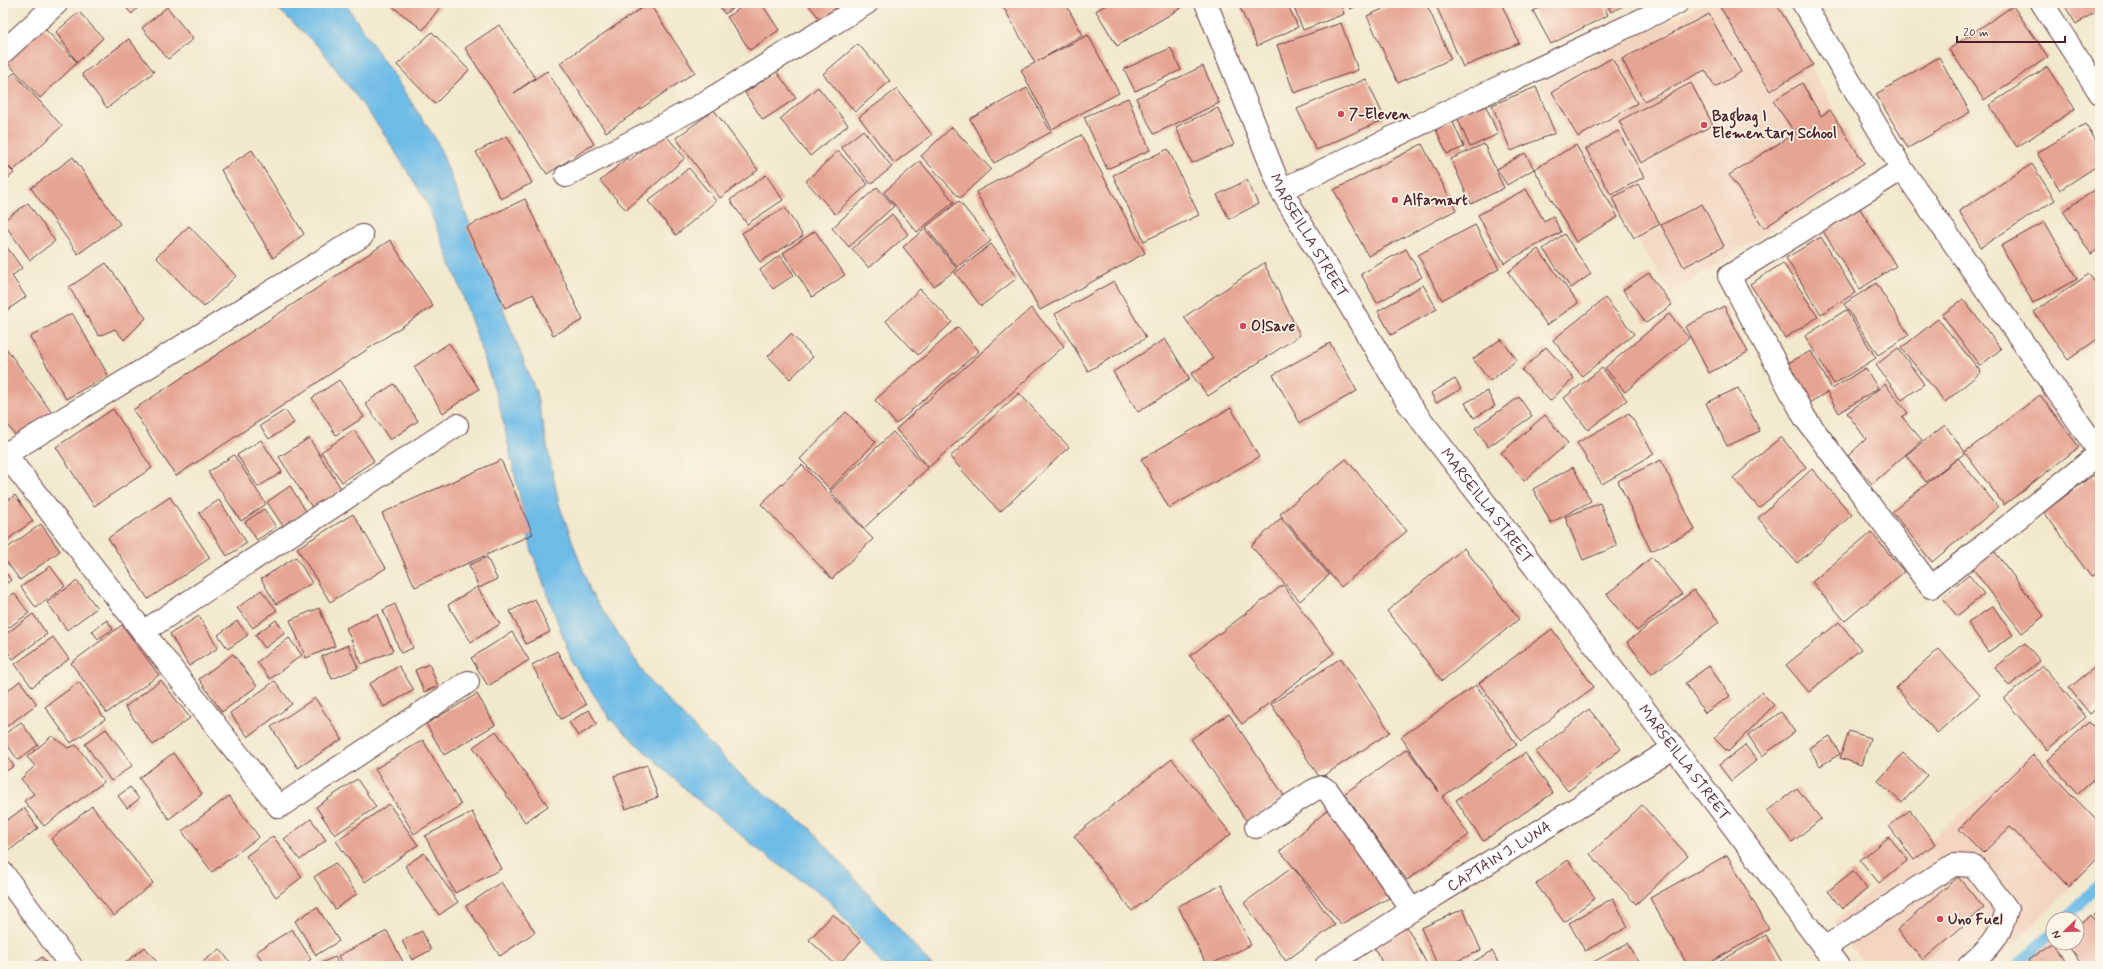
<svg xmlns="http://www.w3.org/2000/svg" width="2103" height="969" viewBox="0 0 2103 969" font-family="Mynerve,sans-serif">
<rect width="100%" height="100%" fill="#fcf5e5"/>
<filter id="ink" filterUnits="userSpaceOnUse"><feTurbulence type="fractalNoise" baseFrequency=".025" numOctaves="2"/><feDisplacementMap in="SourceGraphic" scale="8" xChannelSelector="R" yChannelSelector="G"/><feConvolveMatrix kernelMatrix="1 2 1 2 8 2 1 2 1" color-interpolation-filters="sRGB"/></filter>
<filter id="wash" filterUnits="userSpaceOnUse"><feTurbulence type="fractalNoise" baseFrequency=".012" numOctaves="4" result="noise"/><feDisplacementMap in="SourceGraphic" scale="16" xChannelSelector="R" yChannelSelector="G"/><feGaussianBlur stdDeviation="0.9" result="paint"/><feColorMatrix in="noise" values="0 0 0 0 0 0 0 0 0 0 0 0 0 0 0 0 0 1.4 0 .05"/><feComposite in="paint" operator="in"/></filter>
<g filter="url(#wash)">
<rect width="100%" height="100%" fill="#f2e8cd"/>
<path fill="#f3d4bf" d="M1705,3H1775L1868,169L1671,293L1538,82Z
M2035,751L2100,818V859L1991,966H1865L1834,922Z"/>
<path fill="#6dbbe7" stroke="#5c6d89" d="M272,3H345L437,141L536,392L559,504L591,593L650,682L739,774L810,828L932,966H883L830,901L759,850L693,796L611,720L573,664L532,552L499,403L458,281L426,201L381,129L320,48Z"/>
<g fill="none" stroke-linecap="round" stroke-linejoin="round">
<path stroke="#6dbbe7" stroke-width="11" d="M2065,919L2100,884
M2017,966L2053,931"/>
</g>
<g id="blocks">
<path fill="#e6a493" d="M121,3H142L132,14Z
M388,3H443L423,30Z
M649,3L695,72L606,132L560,63Z
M717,3H740L725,14Z
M748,3H761L779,30L750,50L727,17Z
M807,3H849L824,24Z
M1001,3H1065L1083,35L1038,61L1088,35L1119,93L1052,129L1021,70L1035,63Z
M1109,3H1178L1181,8L1117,46L1096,11Z
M1238,3H1287L1298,27L1257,46Z
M1292,3H1340L1344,14L1303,30Z
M1348,3H1365L1350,9Z
M1396,3H1426L1451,59L1398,83L1367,16Z
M1435,3H1501L1519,43L1463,67Z
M1548,3H1602L1608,15L1551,44L1533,11Z
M1607,3H1629L1611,12Z
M1721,3H1776L1813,65L1770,91L1719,5Z
M2063,3H2100V9L2076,24Z
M2013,6L2048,57L1984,100L1949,49Z
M167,7L193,39L168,59L142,28Z
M79,12L103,38L40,98L6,61L42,26L77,62L56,32Z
M1709,14L1741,72L1715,87L1705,70L1644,101L1622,59Z
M1341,23L1358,70L1294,93L1277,45Z
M499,25L535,78L514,93L547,71L594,144L547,174L465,48Z
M432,32L469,70L435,104L397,65Z
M129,39L154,72L107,108L82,74Z
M858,44L890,81L855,112L823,74Z
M1171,48L1181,70L1135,91L1124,69Z
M1939,57L1970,112L1908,148L1876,94Z
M1612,58L1637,103L1578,137L1552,92Z
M1203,66L1219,103L1154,134L1136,98Z
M2047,67L2075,109L2017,147L1989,105Z
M776,71L796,98L763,120L745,93Z
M14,73L62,126L13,171L3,160V83Z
M1366,79L1385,119L1316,150L1297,109Z
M1691,83L1713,125L1641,163L1619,121Z
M1802,83L1821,116L1830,110L1864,163L1764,228L1729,175L1795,133L1773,101Z
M818,87L848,125L810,156L780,119Z
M1536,87L1555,133L1511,151L1492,105Z
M1027,88L1051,132L994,163L970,119Z
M897,89L932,135L894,163L859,117Z
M1128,98L1150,150L1107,169L1084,117Z
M1484,102L1498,134L1470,147L1456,115Z
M1218,108L1234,145L1192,163L1176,127Z
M714,110L758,170L720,198L676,138Z
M1452,120L1464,147L1447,154L1435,127Z
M2085,124L2100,147V164L2060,190L2037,153Z
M952,127L991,169L960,198L921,156Z
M863,130L892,167L871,184L841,147Z
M1618,131L1644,177L1611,195L1586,149Z
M663,132L685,158L626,210L600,181L627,158L629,161Z
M1081,135L1145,253L1040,310L976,192Z
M507,136L532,183L501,199L476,152Z
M1422,144L1456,210L1368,256L1334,190Z
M1484,144L1504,188L1471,204L1451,159Z
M1576,145L1618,217L1576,242L1534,169Z
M1168,149L1199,215L1144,241L1113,175Z
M252,150L304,234L273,258L221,170Z
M838,151L868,184L835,214L806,181Z
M1525,153L1534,169L1507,185L1497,169Z
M73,157L120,224L78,254L31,188Z
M920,161L954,202L917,232L884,192Z
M3,162L14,173L3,183Z
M2032,164L2055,200L1981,247L1959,211Z
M689,168L716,201L676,235L648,201Z
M766,175L783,200L747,224L730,200Z
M1247,180L1258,204L1229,219L1217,195Z
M1638,184L1660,224L1634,238L1612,198Z
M877,187L894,206L849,247L832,228Z
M2100,187V248L2091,254L2063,211Z
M1526,189L1544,221L1553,216L1561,232L1504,263L1478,215Z
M525,199L583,320L553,335L533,294L505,308L466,227Z
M959,201L991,241L957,267L926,227Z
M28,203L55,241L30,260L3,222V221Z
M1702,204L1724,246L1684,267L1661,225Z
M1857,204L1896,266L1860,289L1821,228Z
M785,208L803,236L760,262L742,233Z
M892,214L908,234L869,268L852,249Z
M2045,222L2077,279L2033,303L2001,246Z
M1475,225L1499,269L1442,300L1418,255Z
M189,226L236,276L204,307L156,257Z
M925,229L957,269L934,286L903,247Z
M815,231L845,275L812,297L783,253Z
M1564,234L1591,274L1571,288L1543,249Z
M1821,237L1855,293L1821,314L1786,258Z
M390,240L433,306L176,476L133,410Z
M3,242L22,268L12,276L26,297L3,313Z
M991,244L1017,278L981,306L955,273Z
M1406,249L1422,277L1377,303L1361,274Z
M1538,249L1578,303L1547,325L1508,272Z
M780,255L794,275L773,289L760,270Z
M2100,261V269L2096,263Z
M106,263L146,318L124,340L115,329L99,336L69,287Z
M1264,263L1300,335L1208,396L1191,374L1213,359L1184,317Z
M1783,263L1818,317L1785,338L1750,284Z
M1649,273L1672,305L1646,323L1623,290Z
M2089,274L2100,290V337L2068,360L2034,312Z
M1114,281L1146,338L1088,371L1055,314Z
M1876,283L1909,335L1878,355L1844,304Z
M1423,285L1437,309L1391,335L1378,311Z
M920,289L952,322L918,355L886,321Z
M1605,298L1634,334L1582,376L1553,340Z
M1963,299L2001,349L1980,366L1942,315Z
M1724,306L1748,352L1709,373L1685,327Z
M1031,308L1064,346L929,467L896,429Z
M1846,310L1876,358L1834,384L1805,336Z
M72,313L108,375L66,399L30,337Z
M1669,314L1689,338L1625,392L1605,368Z
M1938,319L1981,372L1945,402L1901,348Z
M958,327L979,351L896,424L875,400Z
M791,334L813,357L790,379L768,356Z
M1165,339L1190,379L1138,412L1113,372Z
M1501,339L1517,360L1490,381L1473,359Z
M449,343L479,389L443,413L414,367Z
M1330,343L1357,391L1300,423L1273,375Z
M1546,347L1574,378L1550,401L1522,370Z
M6,348L52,413L17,438L3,418V350Z
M1898,348L1924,384L1902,400L1876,365Z
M1811,351L1832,389L1865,368L1878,388L1839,413L1827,392L1809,403L1788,363Z
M1602,368L1627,400L1588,430L1564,398Z
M1455,379L1461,389L1436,403L1431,393Z
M339,380L364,417L336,435L312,398Z
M394,384L418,421L390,440L365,403Z
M1885,384L1908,413L1902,417L1922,440L1872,484L1848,456L1866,439L1847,413Z
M1738,388L1760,431L1727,446L1706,403Z
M1487,391L1495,406L1474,418L1465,403Z
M1019,393L1069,447L1000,512L950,457Z
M2040,395L2079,447L2004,505L1965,453L1926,482L1906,455L1945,425L1965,452Z
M1519,397L1532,416L1488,447L1475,428Z
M1231,408L1259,457L1169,508L1141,459Z
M113,409L152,468L94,506L56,447Z
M285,410L294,423L269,439L260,426Z
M846,412L876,442L830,489L800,459Z
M1629,413L1654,454L1602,484L1577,443Z
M1545,415L1568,443L1524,481L1501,453Z
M354,430L374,461L342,482L321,452Z
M893,432L928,468L864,528L830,491Z
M1781,437L1806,467L1759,508L1733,478Z
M309,438L342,490L313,509L279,457Z
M261,440L282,472L258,487L237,455Z
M234,455L266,504L241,521L208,472Z
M1958,458L1998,507L1932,562L1892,512Z
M1346,459L1407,531L1341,587L1280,514Z
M501,460L533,534L415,587L382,513Z
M1661,460L1695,530L1651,551L1618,481Z
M802,465L873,539L832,579L761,504Z
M1573,467L1591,501L1551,523L1533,489Z
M1812,469L1852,515L1797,563L1758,518Z
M2093,475L2100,484V570L2091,577L2044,512Z
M290,486L306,511L283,526L267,502Z
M15,495L33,521L3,543V504Z
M170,497L210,558L148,599L108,538Z
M219,500L247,543L227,556L199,513Z
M1600,503L1617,546L1583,560L1565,517Z
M264,509L276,527L257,540L245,522Z
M353,514L386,568L330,602L297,548Z
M1281,518L1329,575L1300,601L1251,546Z
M41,524L60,551L20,580L3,557V551Z
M1871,532L1904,572L1845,621L1812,582Z
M1464,548L1519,619L1442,681L1387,611Z
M1992,548L2044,616L2022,633L1970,565Z
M296,557L312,583L276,604L261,579Z
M487,557L497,579L479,588L469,565Z
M1652,557L1682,594L1637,631L1607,594Z
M50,566L65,586L36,608L21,587Z
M3,569L11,580L3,586Z
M1969,575L1984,594L1957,616L1942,598Z
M77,581L97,608L67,630L47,602Z
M1283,585L1334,653L1242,724L1190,656Z
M477,587L500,624L471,642L448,605Z
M261,590L277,610L253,628L237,608Z
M1694,590L1719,622L1652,674L1627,642Z
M14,593L29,613L4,631L3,602Z
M535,599L550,632L526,644L510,611Z
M395,604L413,648L401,653L383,610Z
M1993,606L2013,635L1988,652L1968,623Z
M319,608L335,646L306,658L290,620Z
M33,614L47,634L13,659L3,645V636Z
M377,614L393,651L362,664L346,628Z
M199,616L218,648L189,666L170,634Z
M107,620L113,629L98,639L92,631Z
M276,620L285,633L265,648L255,635Z
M237,621L248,635L228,649L218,635Z
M1839,622L1861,649L1809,692L1786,665Z
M122,625L159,675L107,713L71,663Z
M1552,629L1594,687L1521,741L1479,683Z
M512,632L529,660L488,686L471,658Z
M53,637L69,659L32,687L15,664Z
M289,638L302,655L270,679L257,662Z
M2025,643L2040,661L2009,686L1995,667Z
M348,645L358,668L332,679L322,656Z
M1939,649L1980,695L1937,733L1896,688Z
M557,651L586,705L561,719L532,665Z
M233,654L257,686L222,712L199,679Z
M1341,658L1390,732L1320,778L1271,704Z
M2100,663V706L2090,714L2069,688Z
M429,664L438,686L424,692L415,670Z
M399,666L414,690L384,707L369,684Z
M1709,666L1730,696L1705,713L1685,683Z
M2043,666L2086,717L2047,750L2004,699Z
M161,680L190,718L153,745L125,707Z
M20,681L37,704L3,729V694Z
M275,681L292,704L248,737L230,713Z
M79,682L105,719L71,743L45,707Z
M1476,685L1517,745L1442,797L1469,835L1407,880L1344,794L1407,749L1439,792L1401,737Z
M1761,692L1774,705L1728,752L1714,738Z
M477,694L495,725L444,755L426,724Z
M315,698L342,739L298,768L271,727Z
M1589,709L1621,749L1568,791L1536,752Z
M589,710L597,724L578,736L569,722Z
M1781,712L1795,732L1762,756L1748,735Z
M1229,714L1285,797L1247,822L1191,739Z
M21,722L38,745L18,760L3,739V735Z
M2089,722L2100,734V774L2078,794L2047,760Z
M106,729L133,765L111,781L85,744Z
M496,731L548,806L525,822L473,747Z
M1849,731L1870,738L1861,765L1840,758Z
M52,736L68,748L76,745L104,782L44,826L24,801L34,794L21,779L35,766L27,757Z
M1830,736L1840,754L1820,766L1809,748Z
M423,740L461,805L414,834L375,769Z
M1745,745L1757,760L1731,781L1719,765Z
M3,751L14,766L3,773Z
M173,753L202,794L169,819L139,778Z
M1525,753L1553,793L1483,841L1456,800Z
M1903,753L1927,775L1902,803L1878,781Z
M2033,755L2100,824V856L2069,887L2010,827L1983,853L1959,829Z
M1172,759L1231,834L1132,911L1074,836Z
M647,765L658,797L626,809L614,776Z
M357,779L376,807L335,835L316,807Z
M130,787L139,799L127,808L118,796Z
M1797,788L1821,819L1792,842L1767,811Z
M229,796L259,837L212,872L182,831Z
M389,804L418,845L365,882L336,841Z
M1642,805L1688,856L1636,904L1590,854Z
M92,806L153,883L114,916L51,839Z
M24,808L38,828L10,850L3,840V823Z
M1330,808L1389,898L1341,924L1280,851Z
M1910,810L1935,844L1914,860L1889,826Z
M472,812L501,869L455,893L425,836Z
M311,819L326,840L300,860L284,839Z
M273,836L302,877L276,897L246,856Z
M1889,837L1908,860L1879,883L1860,860Z
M424,853L458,902L439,915L405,866Z
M1727,855L1769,929L1704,966H1688L1650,898Z
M1568,860L1595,898L1564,922L1536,884Z
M335,863L357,894L335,909L314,877Z
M1293,867L1335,925L1286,961L1244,903Z
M1853,871L1867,889L1842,909L1828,891Z
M1958,877L1984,908L1923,960L1897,930Z
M501,882L535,932L500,956L466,906Z
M1222,885L1251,945L1207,966L1178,906Z
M1613,898L1628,927L1585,951L1569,923Z
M317,907L339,941L316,955L295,921Z
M1463,909L1481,950L1446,966H1438L1421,928Z
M2100,910V923L2094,914Z
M833,914L861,941L837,966L809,940Z
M2091,915L2100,928V966H2083L2066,943H2077V926Z
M1407,927L1428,966H1384L1373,945Z
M292,929L311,959L301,966H266L256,952Z
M387,931L403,962L396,966H343L338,956Z
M422,931L431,950L412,960L402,941Z
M1766,935L1784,966H1712Z
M1628,943L1640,964L1636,966H1586Z
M2052,943L2069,966H2032L2028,960Z
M145,947L160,966H121Z
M220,949L233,966H197Z
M1492,951L1500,966H1466Z
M42,957L49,966H30Z
M335,957L339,966H314Z"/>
</g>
</g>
<g filter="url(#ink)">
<use href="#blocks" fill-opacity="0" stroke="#633d43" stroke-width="1"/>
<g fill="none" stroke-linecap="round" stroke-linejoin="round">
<defs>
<g id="minor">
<path d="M1803,3L1902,169L2100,453"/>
<path d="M2042,3L2100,93"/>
<path d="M3,52L57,3"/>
<path d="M1902,169L1729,276L1805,418L1931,587L2100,453"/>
<path d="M566,176L699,106L867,3"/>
<path d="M1281,190L1677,3"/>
<path d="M3,451L279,807L468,682"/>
<path d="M6,454L362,236"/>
<path d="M143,632L457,425"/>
<path d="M1256,827L1314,790L1322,787L1328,791L1412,910"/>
<path d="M3,873L71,966"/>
<path d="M1824,948L1953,865L1974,866L2007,909C2000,938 1991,946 1969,966"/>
<path id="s1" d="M1326,966L1412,910L1674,748"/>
</g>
<g id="major">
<path id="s2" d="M1206,3L1281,190L1408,403L1674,748L1838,966"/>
</g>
</defs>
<use href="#minor" stroke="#633d43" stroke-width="24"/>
<use href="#major" stroke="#633d43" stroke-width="24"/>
<use href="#minor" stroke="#fff" stroke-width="22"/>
<use href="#major" stroke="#fff" stroke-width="22"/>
</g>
</g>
<g fill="#d1495b" stroke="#fcf5e5" stroke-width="1.5">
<circle cx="1341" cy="114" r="4"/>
<circle cx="1704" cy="125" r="4"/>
<circle cx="1395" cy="200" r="4"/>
<circle cx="1243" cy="326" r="4"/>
<circle cx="1940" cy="919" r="4"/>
</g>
<g text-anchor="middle" stroke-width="3.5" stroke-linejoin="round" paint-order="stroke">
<g font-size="15" font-weight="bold" fill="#4a1f2b" stroke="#fcf5e5" text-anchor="start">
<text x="1349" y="119">7-Eleven</text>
<text x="1712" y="121">Bagbag I<tspan x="1712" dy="17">Elementary School</tspan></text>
<text x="1403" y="205">Alfamart</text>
<text x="1251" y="331">O!Save</text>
<text x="1948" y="924">Uno Fuel</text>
</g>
<g font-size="15" fill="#4a1f2b" stroke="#fcf5e5">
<text dy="5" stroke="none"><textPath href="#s2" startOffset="255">MARSEILLA STREET</textPath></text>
<text dy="5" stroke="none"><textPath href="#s2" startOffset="579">MARSEILLA STREET</textPath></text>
<text dy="5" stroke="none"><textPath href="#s2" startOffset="903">MARSEILLA STREET</textPath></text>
<text dy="5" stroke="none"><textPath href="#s1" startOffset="205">CAPTAIN J. LUNA</textPath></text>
</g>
</g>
<rect width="2103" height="969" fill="none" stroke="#fcf5e5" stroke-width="16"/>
<g transform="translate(2065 931) rotate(247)"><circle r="19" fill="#fcf5e5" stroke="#b59f9b"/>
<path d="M0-3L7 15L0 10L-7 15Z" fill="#d1495b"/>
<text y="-6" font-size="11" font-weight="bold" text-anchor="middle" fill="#4a1f2b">N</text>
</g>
<path d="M1957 36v6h108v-6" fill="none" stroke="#4a1f2b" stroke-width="2"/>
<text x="1963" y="36" font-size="12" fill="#4a1f2b" stroke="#fcf5e5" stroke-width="3" paint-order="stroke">20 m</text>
</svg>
